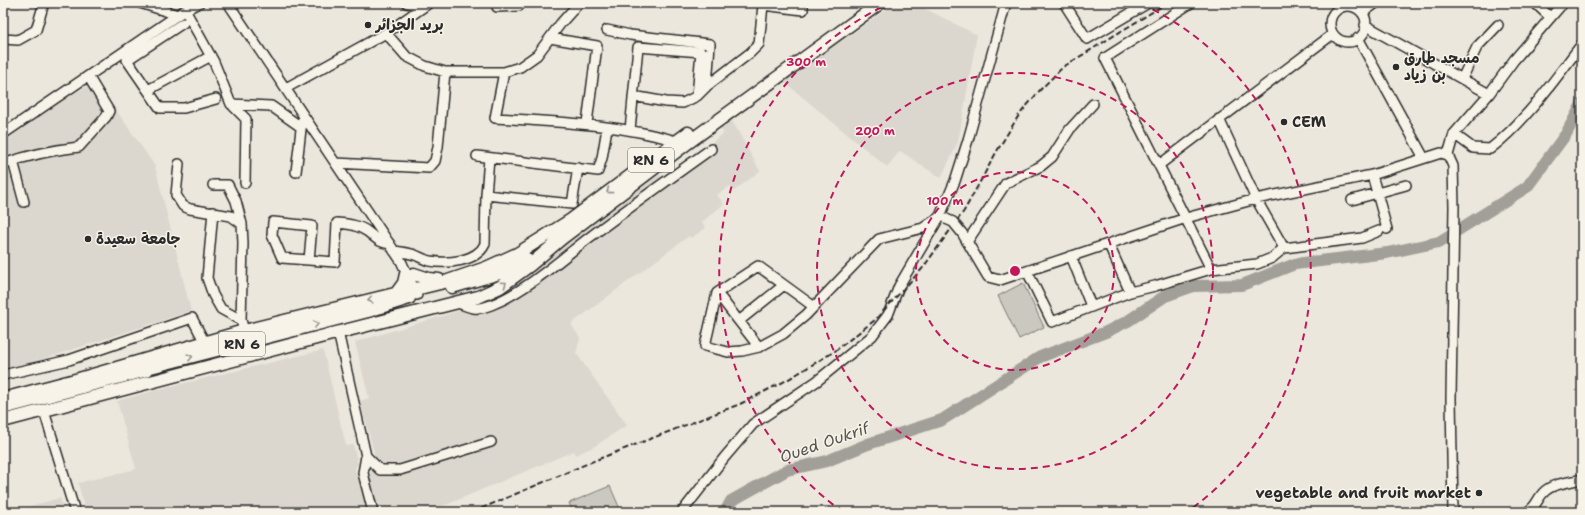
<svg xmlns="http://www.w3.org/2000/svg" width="1585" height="515" viewBox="0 0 1585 515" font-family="'Shantell Sans','Playpen Sans Arabic',sans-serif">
<rect width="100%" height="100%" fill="#ebe7dd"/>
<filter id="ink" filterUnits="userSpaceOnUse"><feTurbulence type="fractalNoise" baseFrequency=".025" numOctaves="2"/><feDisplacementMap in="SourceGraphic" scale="8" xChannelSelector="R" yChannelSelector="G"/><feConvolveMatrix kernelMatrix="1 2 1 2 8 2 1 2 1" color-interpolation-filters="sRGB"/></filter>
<g filter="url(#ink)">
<path fill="#dbd7ce" d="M896,3H914L977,35L958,142L941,178L900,151L887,167L783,81Z
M96,81L155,166L191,311L31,363L3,370V133Z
M730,117L760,171L734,191L730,186L717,195L724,204L702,222L706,228L691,238L689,236L571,324L580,338L576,353L627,425L595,446L576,455L574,451L429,512H379L369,483L374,452L360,401L369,398L355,342L465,309L657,171L663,179L724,133L718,126Z
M323,350L346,446L353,445L358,463L355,469L368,512H86L78,483L136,469L117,401L160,389Z
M60,498L64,512H9Z"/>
<path fill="#cbc8bf" stroke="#7b7a75" d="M1023,283L1044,327L1019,339L998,296Z
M610,486L620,509L613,512H573L569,503Z"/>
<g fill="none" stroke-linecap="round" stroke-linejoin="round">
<path stroke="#a29f98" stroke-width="12" d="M725,512L731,501L787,470L827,461L868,444L942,420L1040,357L1106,332L1128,321L1165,296L1193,286L1242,285L1295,264L1387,253L1439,242L1527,187L1566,134L1582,104"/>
<defs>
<path id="minor" d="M140,3L178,15
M228,3L401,261L417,295
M407,3L424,6
M1064,3L1087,39L1148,3
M1191,3L1105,58L1211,269
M1535,3L1550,17
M1330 24a18 18 0 1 1 36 0a18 18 0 1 1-36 0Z
M497,7L519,6V3
M185,10L214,62L231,104L271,106L301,127
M1362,13L1376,3
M183,23L127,60L160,108H184L216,99
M1365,25L1489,94
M607,30L630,35L710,44L707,86
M386,33L406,56L425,66L445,72H504L520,67L537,55L561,23L579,3
M550,38L597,46L587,123
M1358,38L1424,158
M3,39L18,40L36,30L44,3
M504,72L495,118C558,122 620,124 680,142
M1462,79L1477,47L1498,25
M286,88L386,33L429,3
M148,90L211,56
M633,96L666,102L683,103L697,96L707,86L750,53L759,44L763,5L803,10V3
M231,104L246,119L245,183
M1219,119L1256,199L1284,248
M630,130L638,47L701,52L697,96
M3,134L185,10L199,3
M1454,134L1473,148L1490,149C1527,120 1554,80 1582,44
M477,156L598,171L602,158L607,128
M13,161L24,202
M336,163L429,168L435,161L438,147L445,72
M3,164C29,155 52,150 79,147L106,117L109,111L88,76
M179,164L176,195L183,206L190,209L231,216L242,224
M1159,165L1333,34
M296,172L302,121
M1372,175L1387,229
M213,185H228L236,201L242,224L243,243L241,320L244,331
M486,195L572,204L578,168
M1352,200L1406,185
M213,212L207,278L213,295L221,309L241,320
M962,233L988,277L1000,280L1186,218L1256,199L1372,175L1441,153L1448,155
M967,242L1006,183L1041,166L1052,157L1070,129L1093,104
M1109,245L1130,292
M394,251C401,252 409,253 415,255C420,257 425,260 430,261C447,264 477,262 485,244L486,195L489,158
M1071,256L1091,306
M309,260L312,226L273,222L272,235L282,258L335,262L337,223C348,224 359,225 368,232C377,239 378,242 390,244
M1027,271L1052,322L1130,292L1155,286L1211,269L1257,264L1272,258L1284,248L1362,238L1379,231
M717,293L759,347
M456,302C470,308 476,311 491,305C524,292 558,262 586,240C627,209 669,179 711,149
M813,306L758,266L717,293L705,346L728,352L742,351L759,347L783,334L806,315L879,239L923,228L938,218
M739,321L784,285
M338,332L366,456L380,470H400L491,442
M3,375L69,360L192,318L205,343
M44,411L75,512
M366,456L363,473L373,512
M682,512L724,458L753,424L817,381L872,336L888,315L899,286L940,216L955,181L968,140L1006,3
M1453,512L1451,399L1454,207L1453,166L1448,155L1454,134L1489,94L1514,60L1563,3
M1527,512C1537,507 1537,498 1545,491C1554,483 1571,482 1582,479"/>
<path id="major" d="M414,274L429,279L439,280
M452,287L503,272L527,260
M396,294L404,283L406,274
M139,370L368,311L409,298
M3,399L79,379L244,331L448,281L486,268L517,254L571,220L688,133
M3,408L147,370
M3,421L324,336L478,297L500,287L530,265L562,238L686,144L880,3"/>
</defs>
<use href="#minor" stroke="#2b2b2b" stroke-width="12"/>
<use href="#major" stroke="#2b2b2b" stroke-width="15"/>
<use href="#minor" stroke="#f7f3e8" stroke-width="9"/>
<use href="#major" stroke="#f7f3e8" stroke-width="12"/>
<path stroke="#2b2b2b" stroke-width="2" stroke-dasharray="6 3" stroke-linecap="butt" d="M473,512L596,460L740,404L787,380L835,351L875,320L922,269L964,211L997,151L1019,115L1041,89L1063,67L1167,3"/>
<defs>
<path id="minor-bridge" d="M946,219L953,222L962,233"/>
</defs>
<use href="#minor-bridge" stroke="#2b2b2b" stroke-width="12" stroke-linecap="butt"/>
<use href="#minor-bridge" stroke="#f7f3e8" stroke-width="9"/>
</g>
<defs><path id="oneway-chevron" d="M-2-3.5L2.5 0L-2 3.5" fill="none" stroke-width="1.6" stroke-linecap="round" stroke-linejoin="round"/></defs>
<g stroke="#918f8a">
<use href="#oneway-chevron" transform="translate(609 191) rotate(143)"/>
<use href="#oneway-chevron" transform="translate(504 284) rotate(-35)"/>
<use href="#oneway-chevron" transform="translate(370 300) rotate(166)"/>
<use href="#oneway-chevron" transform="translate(316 324) rotate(-14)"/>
<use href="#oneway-chevron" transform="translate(190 357) rotate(-14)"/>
</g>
</g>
<g fill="none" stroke="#c2185b" stroke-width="2" stroke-dasharray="7 5">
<circle cx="1015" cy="271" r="99"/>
<circle cx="1015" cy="271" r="198"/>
<path d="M843 512A296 296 0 0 1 888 4M1142 4A296 296 0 0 1 1187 512"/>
</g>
<g fill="#2b2b2b" stroke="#f7f3e8" stroke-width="1.5">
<circle cx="368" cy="25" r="4"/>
<circle cx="1396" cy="67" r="4"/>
<circle cx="1284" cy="122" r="4"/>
<circle cx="88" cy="239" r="4"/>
<circle cx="1479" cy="493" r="4"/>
</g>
<g text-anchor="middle" stroke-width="3" stroke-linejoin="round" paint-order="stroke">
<g fill="#f7f3e8" stroke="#686764" stroke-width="1">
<rect x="628" y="148" width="46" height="24" rx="3"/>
<rect x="219" y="332" width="46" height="24" rx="3"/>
</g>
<g font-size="14" font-weight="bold" fill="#2b2b2b">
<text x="651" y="165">RN 6</text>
<text x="242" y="349">RN 6</text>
</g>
<g font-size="15" font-weight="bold" fill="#2b2b2b" stroke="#f7f3e8" text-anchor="start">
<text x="376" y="30">بريد الجزائر</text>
<text x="1404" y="63">مسجد طارق<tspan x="1404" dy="17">بن زياد</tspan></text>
<text x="1292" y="127">CEM</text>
<text x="96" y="244">جامعة سعيدة</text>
<text x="1471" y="498" text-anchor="end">vegetable and fruit market</text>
</g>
<g font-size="16" font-style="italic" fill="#555451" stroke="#f7f3e8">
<text transform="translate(824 442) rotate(-19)" y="6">Oued Oukrif</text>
</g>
</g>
<circle cx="1015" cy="271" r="6" fill="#c2185b" stroke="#f7f3e8" stroke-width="2"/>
<g font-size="12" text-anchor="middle" font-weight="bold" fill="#c2185b" stroke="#f7f3e8" stroke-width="3" stroke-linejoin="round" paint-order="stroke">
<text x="806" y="66">300 m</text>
<text x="875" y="135">200 m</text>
<text x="945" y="205">100 m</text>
</g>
<rect width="1585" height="515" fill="none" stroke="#f7f3e8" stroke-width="16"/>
<rect x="8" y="8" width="1569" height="499" fill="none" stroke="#2b2b2b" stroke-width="1.5" filter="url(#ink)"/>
</svg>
